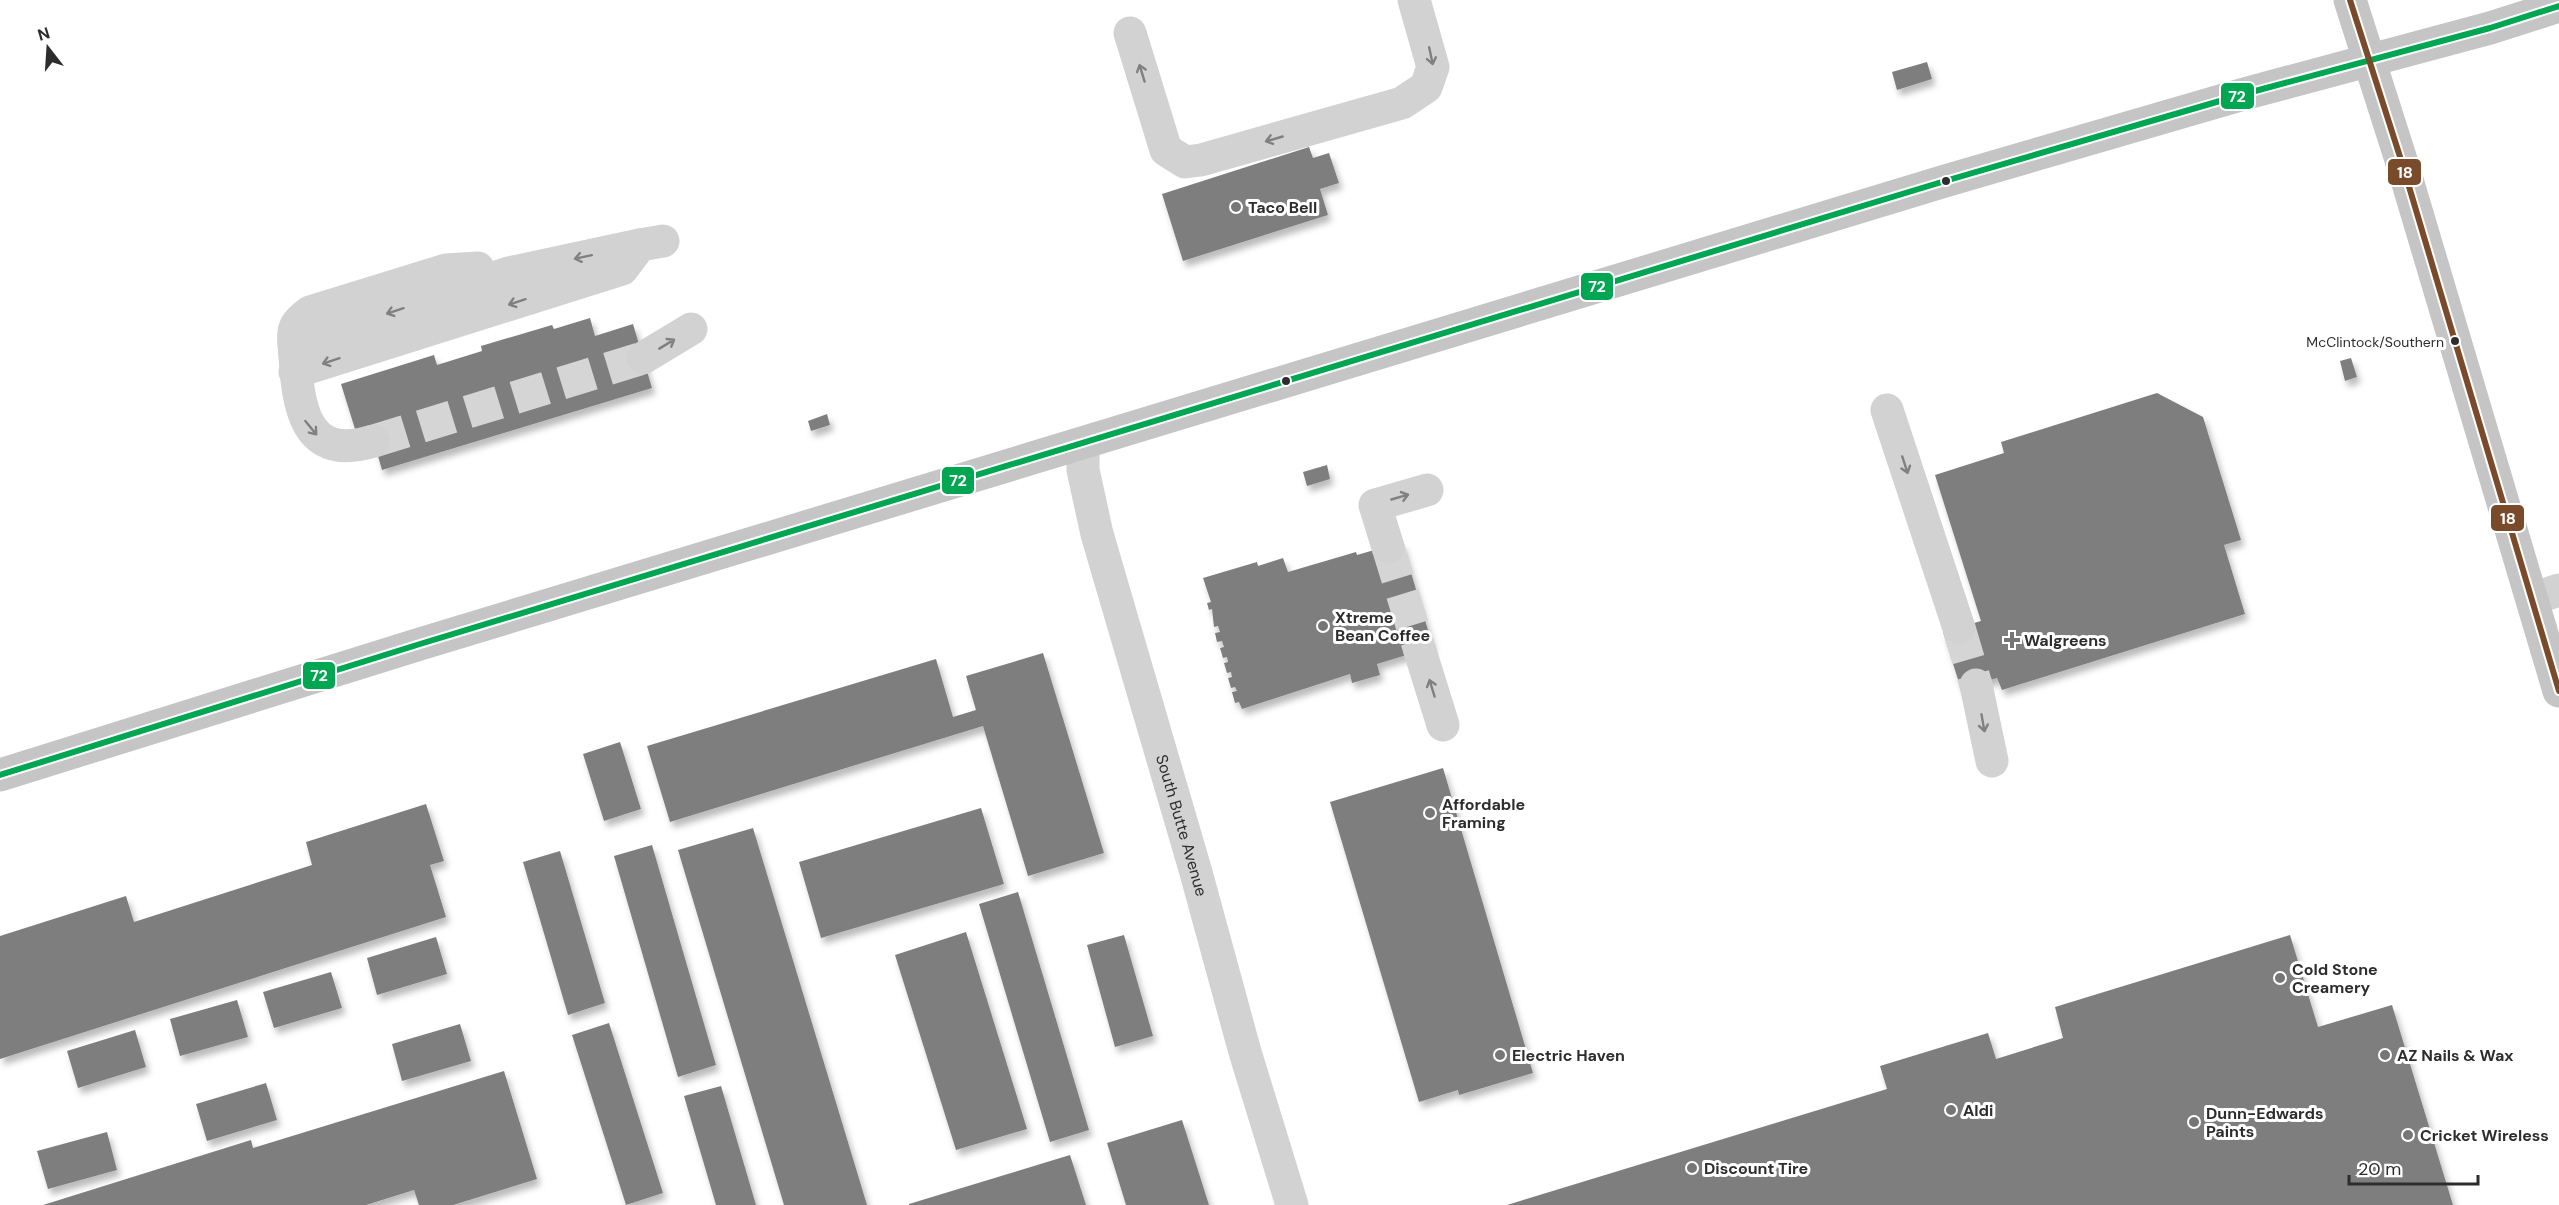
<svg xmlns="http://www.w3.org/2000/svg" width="2559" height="1205" viewBox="0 0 2559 1205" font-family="'DM Sans',sans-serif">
<defs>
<filter id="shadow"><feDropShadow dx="3.5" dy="6" stdDeviation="3" flood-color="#0004"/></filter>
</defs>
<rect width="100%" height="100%" fill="#fff"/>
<path fill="#7e7e7e" filter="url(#shadow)" d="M1927,62L1932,79L1897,90L1892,72Z
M1309,147L1313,158L1329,153L1339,183L1320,189L1328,215L1183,261L1162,194Z
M590,318L595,336L633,324L652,388L382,470L369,425L355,429L341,384L434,355L437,365L482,351L481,346L552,325L554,329Z
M2351,358L2357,377L2345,381L2340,361Z
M2157,393L2203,417L2241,540L2224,545L2245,614L2002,690L1997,678L1961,689L1943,632L1981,621L1935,475L2004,453L2001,442Z
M827,414L830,425L811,431L808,421Z
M1327,465L1330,479L1307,486L1303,472Z
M1402,542L1433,647L1377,664L1380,675L1352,683L1350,674L1242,709L1239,702L1235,703L1232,692L1237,691L1235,687L1231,688L1228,678L1232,677L1231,672L1227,673L1224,663L1228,662L1227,657L1223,658L1220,648L1224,647L1222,641L1217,642L1215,633L1220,632L1218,626L1214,627L1212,609L1209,610L1207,603L1211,602L1203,578L1257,562L1258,566L1283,558L1288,572L1356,552L1357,555Z
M1043,653L1104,853L1028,876L983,726L670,822L647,746L936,659L953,717L976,710L966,676Z
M620,742L641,809L604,821L583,754Z
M1443,768L1533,1073L1459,1095L1458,1090L1419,1102L1330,802Z
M426,804L444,861L430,865L446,917L0,1059V936L126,896L134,922L312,865L306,842Z
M981,808L1004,884L821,938L799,862Z
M753,828L867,1205H784L678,850Z
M652,845L716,1065L678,1077L614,856Z
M560,851L605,1003L568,1015L523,862Z
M1018,892L1089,1130L1050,1142L979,904Z
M966,932L1027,1129L956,1150L895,955Z
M1124,935L1153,1036L1115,1047L1087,945Z
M2290,935L2318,1027L2392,1005L2453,1205H1507L1887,1089L1880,1066L1988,1033L1996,1059L2063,1038L2055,1007Z
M436,937L447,974L377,995L367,958Z
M331,972L342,1008L274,1028L263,992Z
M237,1000L248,1037L180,1056L170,1019Z
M609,1023L663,1193L626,1205L572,1035Z
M460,1024L471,1061L402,1081L392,1044Z
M135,1030L146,1067L78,1088L67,1051Z
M504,1071L537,1179L453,1205H419L414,1190L366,1205H43L251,1140L253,1148Z
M266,1083L277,1120L207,1141L196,1104Z
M721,1086L756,1205H716L684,1096Z
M1182,1120L1209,1205H1126L1107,1143Z
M107,1132L117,1170L48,1189L37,1151Z
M1070,1155L1086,1205H909V1204Z"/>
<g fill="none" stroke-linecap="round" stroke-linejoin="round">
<path stroke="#d5d5d5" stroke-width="33" stroke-dasharray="33 16" stroke-linecap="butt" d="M374,441L643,358
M1388,547L1420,651
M1959,628L1976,685"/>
<g stroke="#d2d2d2" stroke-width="33">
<path d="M1130,33L1166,150L1185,162L1201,160L1402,103L1426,87L1433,67L1414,0"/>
<path d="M294,344C292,328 296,322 310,312L446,270L478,268"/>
<path d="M643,358L691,329"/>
<path d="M295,372L622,269L640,245L663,241"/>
<path d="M1887,410L1959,628"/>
<path d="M374,441C299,464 298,398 294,344L509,273L640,245"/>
<path id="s1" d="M1083,443V470L1097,534L1195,869L1245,1052L1292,1205"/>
<path d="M1388,547L1375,505L1427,490"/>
<path d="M2532,599L2559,590"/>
<path d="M1420,651L1443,725"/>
<path d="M1976,685L1992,761"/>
</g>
<path stroke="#c5c5c5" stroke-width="33" d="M2350,0L2402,163L2559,691
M0,775L420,644L1945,181L2244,94L2490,28L2559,6"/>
<defs>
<path id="bus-1" d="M0,775L420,644L1945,181L2244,94L2490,28L2559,6"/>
<path id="bus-2" d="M2350,0L2402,163L2559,691"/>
</defs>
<use href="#bus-1" stroke="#fff" stroke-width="10"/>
<use href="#bus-2" stroke="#fff" stroke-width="10"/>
<use href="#bus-1" stroke="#00a651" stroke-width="6"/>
<use href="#bus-2" stroke="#7a4b2a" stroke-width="6"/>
</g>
<defs><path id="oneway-shaft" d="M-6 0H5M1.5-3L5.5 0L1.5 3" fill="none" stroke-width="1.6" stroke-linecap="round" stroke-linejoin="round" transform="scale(1.5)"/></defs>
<g stroke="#808080">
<use href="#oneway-shaft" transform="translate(1431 56) rotate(78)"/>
<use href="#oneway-shaft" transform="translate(1142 73) rotate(-107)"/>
<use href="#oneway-shaft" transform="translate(1274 139) rotate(164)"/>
<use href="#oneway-shaft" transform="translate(583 257) rotate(168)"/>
<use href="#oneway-shaft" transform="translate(517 302) rotate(162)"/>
<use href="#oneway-shaft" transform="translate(395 311) rotate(162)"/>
<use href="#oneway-shaft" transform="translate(667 344) rotate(-31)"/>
<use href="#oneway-shaft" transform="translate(331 361) rotate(162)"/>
<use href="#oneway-shaft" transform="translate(311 428) rotate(51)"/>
<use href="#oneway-shaft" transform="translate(1905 465) rotate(72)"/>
<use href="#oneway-shaft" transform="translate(1400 497) rotate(-16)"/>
<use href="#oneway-shaft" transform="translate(1432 688) rotate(-107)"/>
<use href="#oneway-shaft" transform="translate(1983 723) rotate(80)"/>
</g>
<g fill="#2d2d2d" stroke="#fff" stroke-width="2">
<circle cx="1946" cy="181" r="5"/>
<circle cx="2455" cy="341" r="5"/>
<circle cx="1286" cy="381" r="5"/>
</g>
<g fill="#767676" stroke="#fff" stroke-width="2">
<circle cx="1236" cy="207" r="6"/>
<circle cx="1323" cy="626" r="6"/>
<path d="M2009 631h6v6h6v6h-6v6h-6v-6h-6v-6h6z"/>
<circle cx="1430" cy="813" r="6"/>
<circle cx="2280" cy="978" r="6"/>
<circle cx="1500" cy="1055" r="6"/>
<circle cx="2385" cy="1055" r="6"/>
<circle cx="1951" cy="1110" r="6"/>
<circle cx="2194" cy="1122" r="6"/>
<circle cx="2408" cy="1135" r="6"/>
<circle cx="1692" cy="1168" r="6"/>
</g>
<g text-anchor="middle" stroke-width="6" stroke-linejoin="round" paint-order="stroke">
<g font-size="14" fill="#2d2d2d" stroke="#fff" text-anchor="end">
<text x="2444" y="347">McClintock/Southern</text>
</g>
<g font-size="16" font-weight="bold" fill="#2d2d2d" stroke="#fff" text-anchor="start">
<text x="1248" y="213">Taco Bell</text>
<text x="1335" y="623">Xtreme<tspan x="1335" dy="18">Bean Coffee</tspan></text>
<text x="2024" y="646">Walgreens</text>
<text x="1442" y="810">Affordable<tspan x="1442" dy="18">Framing</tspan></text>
<text x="2292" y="975">Cold Stone<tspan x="2292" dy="18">Creamery</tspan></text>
<text x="1512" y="1061">Electric Haven</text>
<text x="2397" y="1061">AZ Nails &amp; Wax</text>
<text x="1963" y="1116">Aldi</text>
<text x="2206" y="1119">Dunn-Edwards<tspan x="2206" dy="18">Paints</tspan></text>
<text x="2420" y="1141">Cricket Wireless</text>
<text x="1704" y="1174">Discount Tire</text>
</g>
<g font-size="16" fill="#2d2d2d" stroke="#fff">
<text dy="6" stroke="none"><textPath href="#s1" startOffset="396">South Butte Avenue</textPath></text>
</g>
</g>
<g stroke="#fff" stroke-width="2">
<rect x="2220" y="82" width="35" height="28" rx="6" fill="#00a651"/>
<rect x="2387" y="158" width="35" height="28" rx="6" fill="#7a4b2a"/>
<rect x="1580" y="272" width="34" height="29" rx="6" fill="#00a651"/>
<rect x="941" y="466" width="34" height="29" rx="6" fill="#00a651"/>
<rect x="2490" y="504" width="35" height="28" rx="6" fill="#7a4b2a"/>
<rect x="302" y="661" width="34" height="29" rx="6" fill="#00a651"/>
</g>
<g font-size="16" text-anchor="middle" font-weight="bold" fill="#fff">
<text x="2237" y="102">72</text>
<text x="2405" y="178">18</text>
<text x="1597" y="292">72</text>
<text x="958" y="486">72</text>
<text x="2508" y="524">18</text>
<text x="319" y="681">72</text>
</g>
<g transform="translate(48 48) rotate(343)" stroke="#ffffff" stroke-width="4.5" paint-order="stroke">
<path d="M0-4.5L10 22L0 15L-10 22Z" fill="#2d2d2d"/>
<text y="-9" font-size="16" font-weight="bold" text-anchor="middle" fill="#2d2d2d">N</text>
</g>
<path d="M2349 1175v9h129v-9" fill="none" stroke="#2d2d2d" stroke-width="3"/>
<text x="2358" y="1175" font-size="18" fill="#2d2d2d" stroke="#ffffff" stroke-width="4.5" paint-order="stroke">20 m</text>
</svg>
